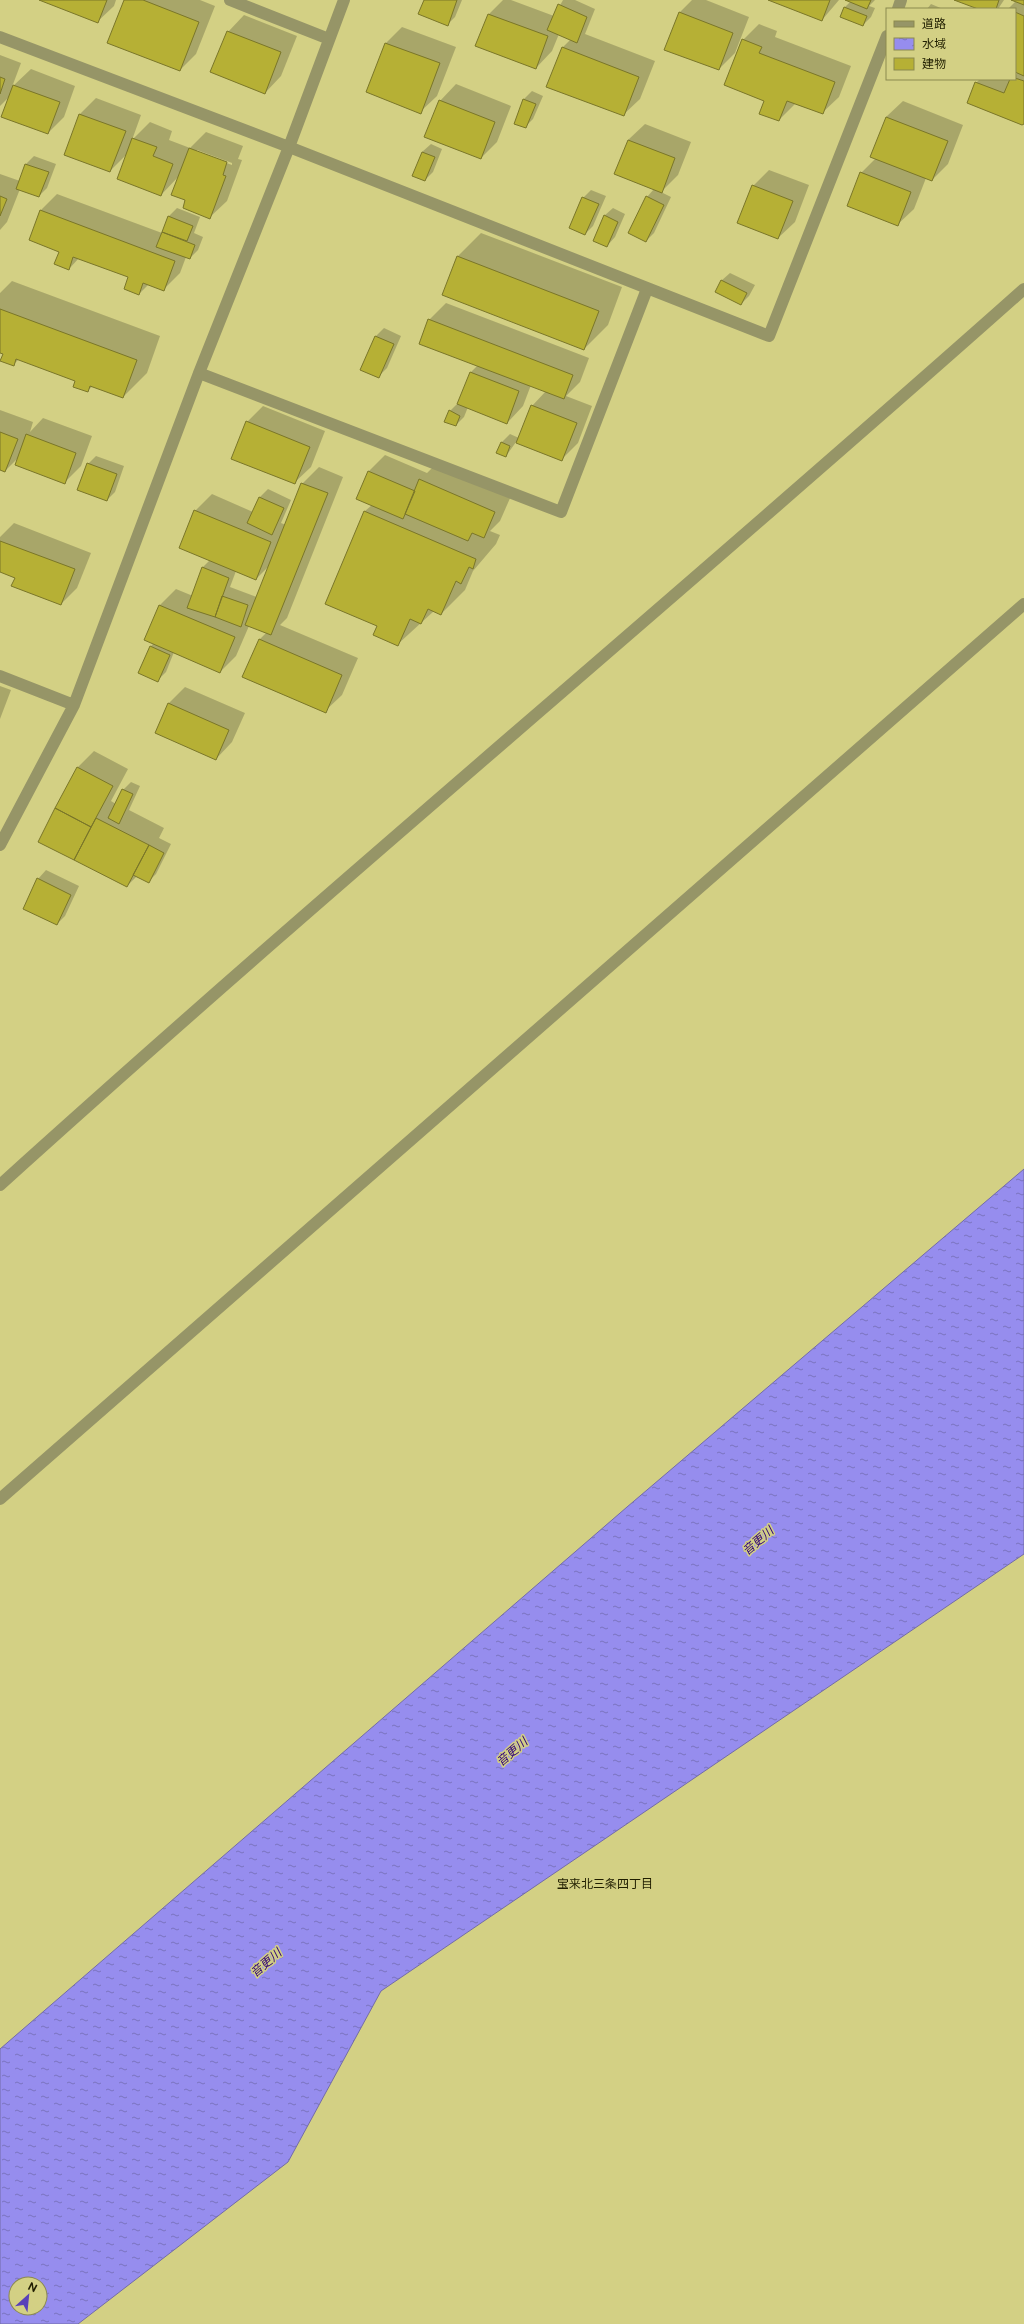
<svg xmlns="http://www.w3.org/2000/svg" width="1024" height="2324" viewBox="0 0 1024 2324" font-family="'Public Sans','Noto Sans JP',sans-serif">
<defs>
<pattern id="water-ripples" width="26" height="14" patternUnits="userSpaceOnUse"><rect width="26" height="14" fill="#968dee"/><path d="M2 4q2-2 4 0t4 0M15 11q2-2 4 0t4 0" fill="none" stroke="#7a73be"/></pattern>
</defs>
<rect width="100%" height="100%" fill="#d3d084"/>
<path fill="url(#water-ripples)" stroke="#736ca7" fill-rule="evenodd" d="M1024,1169V1554L381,1991L288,2162L78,2324H0V2049L627,1507ZM16,2284H40V2308H16Z"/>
<path fill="#0003" fill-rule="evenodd" d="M42,0H116L114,6L97,22Z
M125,0H200L215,6L196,54L180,70Z
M425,0H462L455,17L447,25Z
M503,0H511L554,16L563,0H575L595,9L585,34L655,61L640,99L623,115L562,48L571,39L559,34L552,51L536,68L477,45L489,14Z
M692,0H706L749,17L735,53L719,69L680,12Z
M771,0H839L822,20Z
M848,0H875L869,6L875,8L871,17L863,25L845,7L851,1Z
M957,0H1004L998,9H981Z
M1013,0H1024V122L976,83L980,79H1015L1017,72L1015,71V9H1008L1016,1Z
M931,4L943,9H927Z
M244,15L297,36L281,76L265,93L228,32Z
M759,24L777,31L775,37L851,66L839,97L822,113L795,104L779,120L766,100L743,40Z
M402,27L456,47L437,96L420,112L368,92L386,43Z
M0,55L21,63L12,87L31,69L75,86L64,117L48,133L11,95L0,106Z
M456,84L511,106L497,142L481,158L440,101Z
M532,91L543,96L533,119L525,127L515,123L524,99Z
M96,98L141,115L132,140L150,122L172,131L169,140L190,148L206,132L243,146L238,159L242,160L227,201L210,217L186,200L179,176L161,195L128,153L110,171L80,114ZM197,150L232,163V165L197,152Z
M903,101L963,125L948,164L932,180L926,178L914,209L897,225L861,173L876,158L886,117Z
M645,124L691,142L678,175L661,192L671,197L654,233L646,241L647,197L654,189L615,174L628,140Z
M431,144L442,149L433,172L425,180L422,152Z
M34,156L56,164L47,188L39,196L20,189L7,222L0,230V174L20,181L26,164Z
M769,170L809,185L795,222L778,238L753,186Z
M591,190L606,196L593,226L585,234L583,198Z
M57,194L162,233L168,217L177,208L200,217L194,233L203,237L198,250L190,258L186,257L180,273L164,289L149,284L139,294L130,277L79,258L69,269L41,210Z
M613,208L625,214L615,237L607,246L604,216Z
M481,233L622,287L608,325L584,349L457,257Z
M730,273L755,285L749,296L741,304L721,281Z
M12,281L160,336L147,373L123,397L93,386L87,391L76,380L19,359L13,365L4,353L0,352V293Z
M446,303L589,358L580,382L566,396L592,406L578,443L561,460L516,442L506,456L498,452L502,442L510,434L519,438L532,406L546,391L531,385L523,406L507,423L468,407L464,417L456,425L450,411L458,403L471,372L478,365L429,320Z
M384,328L401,336L387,368L379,376L376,336Z
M263,406L325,431L311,467L294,483L247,422Z
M0,410L33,422L30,432L43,418L92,436L81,466L65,482L18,458L5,471L0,469Z
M385,455L427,473L436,464L511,496L500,521L490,531L500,535L496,544L473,571L465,590L441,614L434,611L398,644L378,626L326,603L365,511L372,505L357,498L369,471Z
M96,456L124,466L115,492L107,500L88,464Z
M319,467L343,477L287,618L280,625L358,658L342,695L325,711L244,676L260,639L267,632L249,626L236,656L220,672L174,652L166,672L158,680L151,646L154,643L145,640L160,605L176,589L193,596L202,568L210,560L195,511L212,494L253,512L260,497L268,489L291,500L281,523L286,525L302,484ZM270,565L257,597L230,587L236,571L256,579Z
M14,523L91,553L77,588L61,604L16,577L0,571V537Z
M0,686L11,690L0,719Z
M185,687L245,713L232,742L216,759L168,704Z
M94,751L128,769L111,801L116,804L123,790L131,782L140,786L129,810L164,828L159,838L171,844L156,874L148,882L137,876L127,886L40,841L78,767Z
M46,870L79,886L65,916L57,924L24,908L38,879Z"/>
<path fill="#b6b035" stroke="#7a7629" d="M39,0H107L98,23Z
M124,0H143L199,22L180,71L107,43Z
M424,0H457L448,26L418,14Z
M768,0H830L822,21Z
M845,0H871L867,9Z
M954,0H999L996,9H978Z
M1011,0H1024V5Z
M558,4L587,17L577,43L547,30Z
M844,7L867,16L863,26L840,17Z
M679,12L733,33L719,70L664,50Z
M1015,12L1024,16V76L1015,72Z
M488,14L548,36L536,69L475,46Z
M227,31L281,52L265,94L210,72Z
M742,39L762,47L759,53L835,82L823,114L787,101L779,121L759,114L764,101L724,85Z
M385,43L440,63L421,114L366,92Z
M562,47L639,77L624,116L546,87Z
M0,77L5,79L0,94Z
M1015,78L1024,81V124L1022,125L967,103L975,82L1004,93L1010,79Z
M13,85L60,102L48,134L1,117Z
M523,99L536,104L526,128L514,124Z
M439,100L495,122L481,159L424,137Z
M79,114L126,131L110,172L64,155Z
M886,117L948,141L932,181L870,157Z
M132,138L157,147L153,156L173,164L161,196L117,179Z
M628,140L675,158L662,193L614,174Z
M189,148L227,162L223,175L226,176L210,219L183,208L185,200L171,195Z
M422,152L435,157L425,181L412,176Z
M25,164L49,172L39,197L16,189Z
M860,172L911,192L898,226L847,206Z
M752,185L793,201L778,239L737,223Z
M0,196L7,199L0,216Z
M646,196L664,205L646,242L628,233Z
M582,197L599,204L585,235L569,228Z
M40,210L175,261L164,291L143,283L139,295L124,289L128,277L73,257L69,270L54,264L59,252L29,240Z
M604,215L618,222L607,247L593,241Z
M168,216L193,226L187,241L162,232Z
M162,232L195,245L190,259L156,247Z
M457,256L599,311L584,350L442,295Z
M721,280L747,293L741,305L715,292Z
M0,309L137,360L123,398L90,386L88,392L73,387L75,381L16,359L14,366L0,361L3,354L0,353Z
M428,319L573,375L564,399L419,344Z
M375,336L394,344L379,378L360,370Z
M470,372L519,391L507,424L457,404Z
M531,405L577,423L562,461L516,443Z
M449,410L460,416L456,426L444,422Z
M246,421L310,447L295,484L231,459Z
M0,432L18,439L5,472L0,470Z
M26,434L76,453L65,484L15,465Z
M501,442L510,446L506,457L496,453Z
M87,463L117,474L107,501L77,490Z
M368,471L415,491L403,519L356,499Z
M419,479L495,512L484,538L472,533L468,541L405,514Z
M301,483L328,493L271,635L245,625Z
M259,497L284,508L272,535L247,523Z
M194,510L271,542L256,580L179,548Z
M364,511L476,559L473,569L469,567L461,584L456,581L441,615L428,609L421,624L410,619L398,646L373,635L377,626L325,604Z
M0,541L75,569L61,605L11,586L15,578L0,572Z
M202,567L229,578L215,617L187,608Z
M222,596L248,605L241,627L215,617Z
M159,605L235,637L220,673L144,640Z
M259,639L342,675L326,713L242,677Z
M150,646L170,655L158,682L138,673Z
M168,703L229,730L216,760L155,733Z
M77,767L113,786L91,827L55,808Z
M122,789L133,794L119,824L108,818Z
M55,808L91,827L74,860L38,842Z
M96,818L149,845L127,887L74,860Z
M149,845L164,853L149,883L133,875Z
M37,878L71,895L57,925L23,909Z"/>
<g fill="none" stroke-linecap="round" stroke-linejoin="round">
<path stroke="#969567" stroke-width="12" d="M230,0L329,39
M898,9L901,0
M0,37L289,147L769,336L887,36
M199,373L561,512L647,289
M0,676L74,705
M0,845L74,705L199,373L289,147L344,0
M0,1185C336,881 685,591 1024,289
M0,1499L1024,604"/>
</g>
<g text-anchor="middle" stroke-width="3" stroke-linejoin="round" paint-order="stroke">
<g font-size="12" font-style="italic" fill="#2e017a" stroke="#d3d084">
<text transform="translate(758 1541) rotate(-41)" y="4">音更川</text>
<text transform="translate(512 1752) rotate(-41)" y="4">音更川</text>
<text transform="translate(266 1963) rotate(-41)" y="4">音更川</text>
</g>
<g font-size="12" fill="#201e00" stroke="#d3d084">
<text x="605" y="1888">宝来北三条四丁目</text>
</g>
</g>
<rect x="886" y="8" width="130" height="72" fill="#d3d084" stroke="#8b894f"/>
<rect x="894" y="21" width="20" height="6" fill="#969567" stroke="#8b894f"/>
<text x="922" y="28" font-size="12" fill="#201e00">道路</text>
<rect x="894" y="38" width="20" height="12" fill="url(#water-ripples)" stroke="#8b894f"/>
<text x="922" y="48" font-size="12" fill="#201e00">水域</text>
<rect x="894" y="58" width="20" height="12" fill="#b6b035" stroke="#8b894f"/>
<text x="922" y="68" font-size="12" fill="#201e00">建物</text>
<g transform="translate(28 2296) rotate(27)"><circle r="19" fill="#d3d084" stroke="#8b894f"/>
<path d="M0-3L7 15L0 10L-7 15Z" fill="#5941b9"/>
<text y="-6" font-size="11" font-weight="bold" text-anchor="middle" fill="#201e00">N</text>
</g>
</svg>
